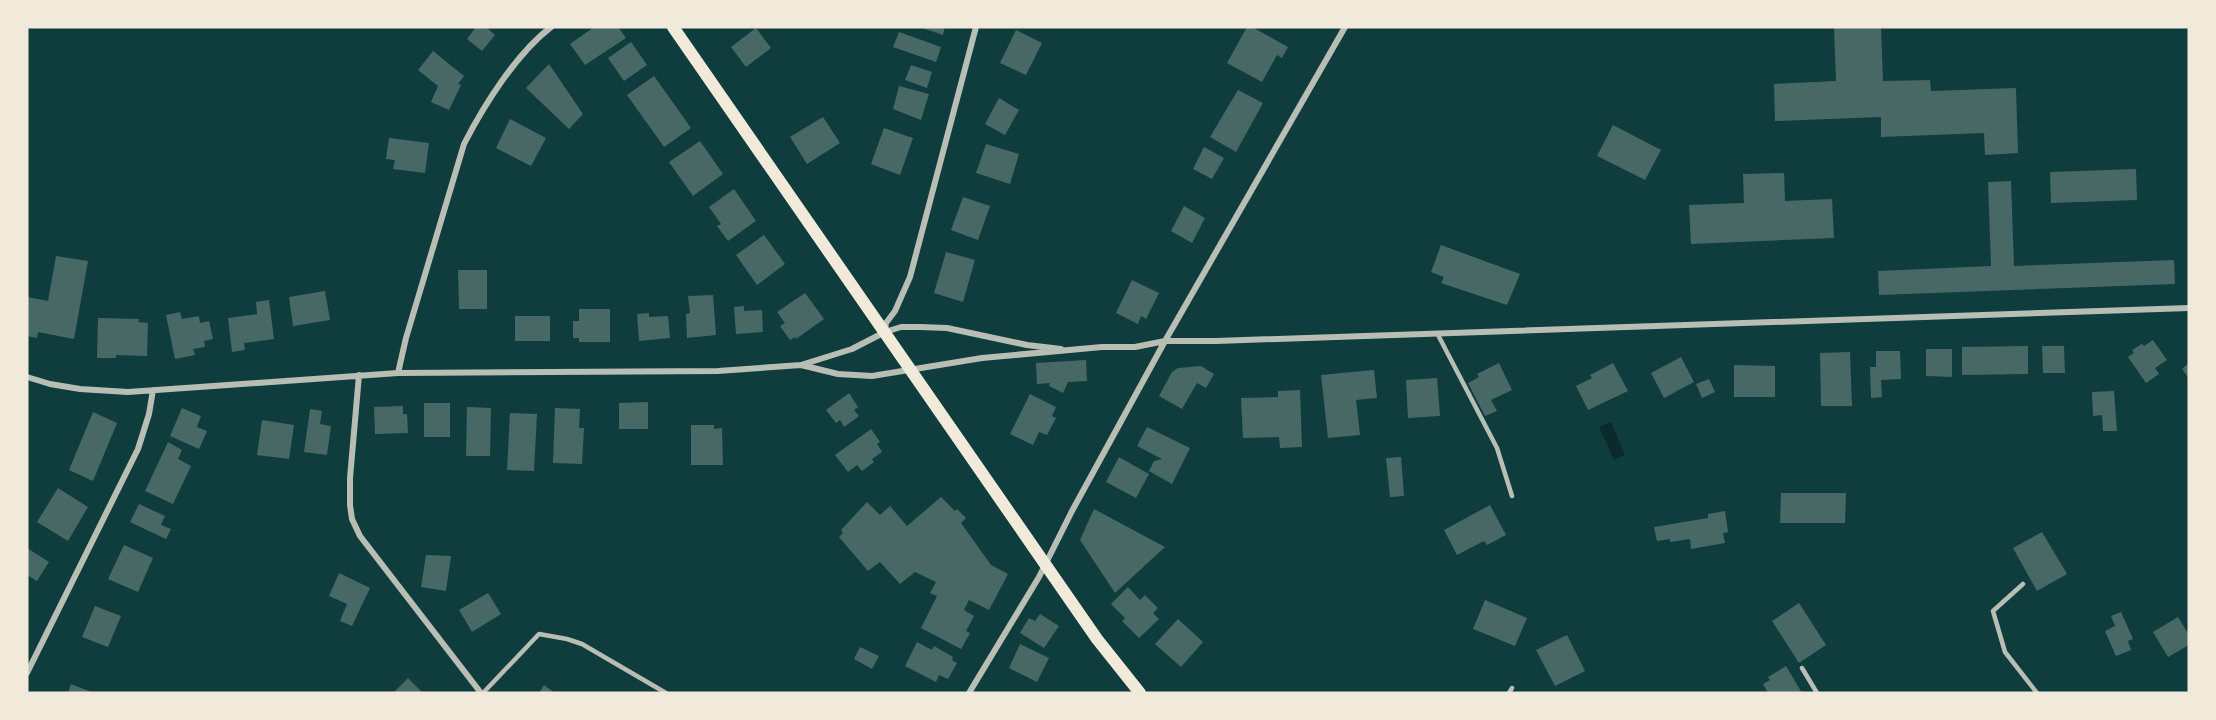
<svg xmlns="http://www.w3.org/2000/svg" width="2216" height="720" viewBox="0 0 2216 720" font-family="'Sofia Sans Condensed',sans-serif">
<rect width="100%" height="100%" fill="#0f3d3e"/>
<path fill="#0a2a2b" d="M1611,422L1625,455L1614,460L1599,427Z"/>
<path fill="#486865" d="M476,27H491L488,29L495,35L482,51L467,39Z
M594,27H618L626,38L585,65L570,44Z
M919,27H945L943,35Z
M1247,27H1252L1288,47L1282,58L1277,55L1262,82L1227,63Z
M1834,27H1881L1883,81L1930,80L1931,91L2016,88L2018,153L1985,155L1984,133L1881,137V117L1775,121L1774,84L1836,81Z
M756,28L771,48L746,67L731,47Z
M1016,30L1042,43L1026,75L1000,63Z
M899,32L941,47L936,62L893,47Z
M631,42L647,65L624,81L608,58Z
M433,51L464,76L458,84L461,85L449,110L431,102L438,86L418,70Z
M549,64L583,114L569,129L526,88Z
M911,65L932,72L927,88L905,80Z
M654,76L691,128L664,147L627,95Z
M899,86L929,94L921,120L893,109Z
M1238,90L1263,103L1236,152L1210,137Z
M999,98L1019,110L1005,135L985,124Z
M823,117L840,143L807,164L790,137Z
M510,119L546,138L531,166L496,148Z
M1613,125L1661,150L1645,180L1597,156Z
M884,128L913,138L900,175L871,164Z
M389,138L429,143L425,173L393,169L395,160L386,159Z
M700,141L723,174L693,196L669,162Z
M986,144L1019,154L1010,184L976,173Z
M1204,147L1224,158L1212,179L1193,169Z
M2136,169L2137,200L2051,203L2050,172Z
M1784,173L1785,201L1832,199L1834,238L1691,244L1689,205L1744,203L1743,174Z
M2011,181L2014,266L2174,260L2175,284L1879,295L1878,271L1991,266L1988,182Z
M734,189L756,221L728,241L717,226L721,224L709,207Z
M963,197L990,206L978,240L951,230Z
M1184,206L1205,218L1192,243L1171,231Z
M764,235L785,264L757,285L736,255Z
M1441,245L1520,274L1507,305L1441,283L1444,277L1431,272Z
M946,252L975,260L963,302L934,293Z
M56,256L88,261L74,339L38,332L37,338L27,336V297L48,301Z
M458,270H487V309H459Z
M1132,280L1159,293L1146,319L1141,316L1138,324L1116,313Z
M325,291L330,320L293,326L289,297Z
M805,293L824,319L796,339L795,337L790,340L780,326L785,323L777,312Z
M713,295L716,335L687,338L686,314L690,313L688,296Z
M269,300L274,339L244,343L245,350L232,352L228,318L257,314L256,302Z
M744,306V311L762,310L763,332L736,334L734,307Z
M579,309H610V342H579V338H573V321H579Z
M180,312L182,319L199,316L200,323L209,321L213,339L204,341L205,347L193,349L195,355L175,359L166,315Z
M649,313V317L668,316L670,338L639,341L637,314Z
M515,316H550V341H515Z
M98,318L139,319L138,322L148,323L147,356L116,355V358H97Z
M2153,340L2167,360L2155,368L2159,374L2146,383L2128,357L2134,353L2132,350L2142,344L2144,346Z
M2028,346V374L1962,375V347Z
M2042,346H2064L2065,373H2043Z
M1926,349H1952V377L1926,376Z
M1876,351H1900L1901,379L1881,380L1882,397L1871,398L1870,367H1876Z
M1850,352L1852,406H1821L1820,353Z
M1681,357L1694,382L1664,398L1651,373Z
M1086,360L1087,381L1068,382L1063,393L1049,386L1050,383L1037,384L1036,363Z
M1499,363L1512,390L1491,400L1497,411L1485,416L1468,383L1479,377L1477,374Z
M1613,363L1628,391L1588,410L1576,386L1592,378L1590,375Z
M2189,363V379L2182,369Z
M1734,365L1775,366V397H1734Z
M1201,366L1214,374L1206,388L1197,383L1182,409L1159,396L1172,372L1178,368Z
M1374,370L1377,398L1356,400L1360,435L1328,438L1321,375Z
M1437,378L1440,416L1408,418L1406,380Z
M1709,379L1715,392L1702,398L1696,384Z
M1300,390L1302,447L1280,448L1279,437L1243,438L1241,398L1278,397V391Z
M2114,391L2117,431H2103L2102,415L2093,416L2092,392Z
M849,393L858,407L854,410L859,416L844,427L840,420L836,423L826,410Z
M1030,394L1056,407L1052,416L1056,418L1047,435L1039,432L1033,445L1010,434Z
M648,402V429H619V403Z
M424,403H450V437H424Z
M403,406V414H407L408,433L375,434L374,407Z
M467,407L491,408L490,456H466Z
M182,408L201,416L197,427L207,431L199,449L170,436Z
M555,408L580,409L579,428H584L582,464L553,463Z
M310,409L322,411L320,424L331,426L327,455L304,452Z
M93,412L117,423L93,481L69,470Z
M510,413L537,414L534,471L507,470Z
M262,420L294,425L289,459L257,455Z
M691,425H714V429L722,428L723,465H691Z
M1147,427L1190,448L1172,484L1149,471L1154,461L1162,459L1137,446Z
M871,429L880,442L877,444L882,452L872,459L874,462L862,471L857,465L848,472L835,455Z
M168,442L182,450L178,459L191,466L173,504L145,491Z
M1119,457L1149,474L1136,498L1106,482Z
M1401,457L1404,496L1390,497L1386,458Z
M58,488L88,507L68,541L37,522Z
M1781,493H1846L1845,523H1780Z
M941,497L955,511L957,509L966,518L961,523L991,565L1008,574L989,610L969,600L964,610L974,616L966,631L970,633L961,649L921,628L937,596L930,593L936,582L915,572L900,584L880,562L868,571L839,537L843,533L841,530L867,502L880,515L890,506L907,526Z
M139,504L165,516L161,525L171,529L166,539L130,522Z
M1490,505L1506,535L1487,545L1484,541L1457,555L1444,530Z
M1094,509L1165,547L1115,593L1080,540Z
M1725,511L1728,532L1723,533L1725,543L1691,549L1690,539L1670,542V539L1657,541L1654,527L1708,518V514Z
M2042,532L2067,574L2037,591L2013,548Z
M124,545L153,558L138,592L108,579Z
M27,548L49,562L37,581L27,575Z
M426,555L451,556L446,591L421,587Z
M339,573L370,588L352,626L340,621L347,604L329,596Z
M1128,587L1140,600L1145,595L1158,608L1153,613L1159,619L1139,638L1122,621L1125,618L1111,604Z
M488,593L501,614L472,632L459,610Z
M1485,600L1527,618L1515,646L1473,629Z
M1799,603L1826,645L1799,663L1772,621Z
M95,606L121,616L108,647L82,637Z
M2121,612L2133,639L2128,641L2131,650L2116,656L2105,631L2115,626L2111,616Z
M1040,614L1059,626L1044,648L1020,633L1029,618L1035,621Z
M2178,617L2189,635V645L2168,657L2153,632Z
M1178,619L1203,642L1181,667L1155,644Z
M1567,635L1585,671L1555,686L1536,650Z
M917,642L932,650L934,646L953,657L952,660L957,663L948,679L939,675L936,682L905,666Z
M1020,644L1049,658L1037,682L1009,668Z
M860,647L879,656L872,669L854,659Z
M1786,666L1802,693H1768L1763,684L1770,680L1768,677Z
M408,678L423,693H393Z
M71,684L94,693H68Z
M544,685L555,693H539Z"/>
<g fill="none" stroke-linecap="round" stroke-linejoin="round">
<path stroke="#b8beb3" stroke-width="4.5" d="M1437,333L1497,448L1512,496
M2023,584L1993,611L2005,652L2037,693
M1802,668L1817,693
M483,693L539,634L567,639L582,644L666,693
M1509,693L1512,688"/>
<path stroke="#b8beb3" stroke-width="6" d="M885,331L886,323L895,311L910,277L976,27
M801,365L838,374L872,376L982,358L1102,347H1135L1165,341H1216L2189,308
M398,373L406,338L464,144C484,105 516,54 551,27
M359,375L350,478V505L352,519L360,536L481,693
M27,377L50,384L80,389L128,392L398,373L718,371L801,365L852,349L885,332L901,327H920L947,328L1027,345L1061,349
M27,673L138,449L149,414L153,390
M969,693L1039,577L1072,511L1165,341L1345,27"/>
<path stroke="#f1e9da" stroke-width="12" d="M673,27L1045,564L1097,639L1140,693"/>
</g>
<rect width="2216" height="720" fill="none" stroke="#f1e9da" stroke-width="57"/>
</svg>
